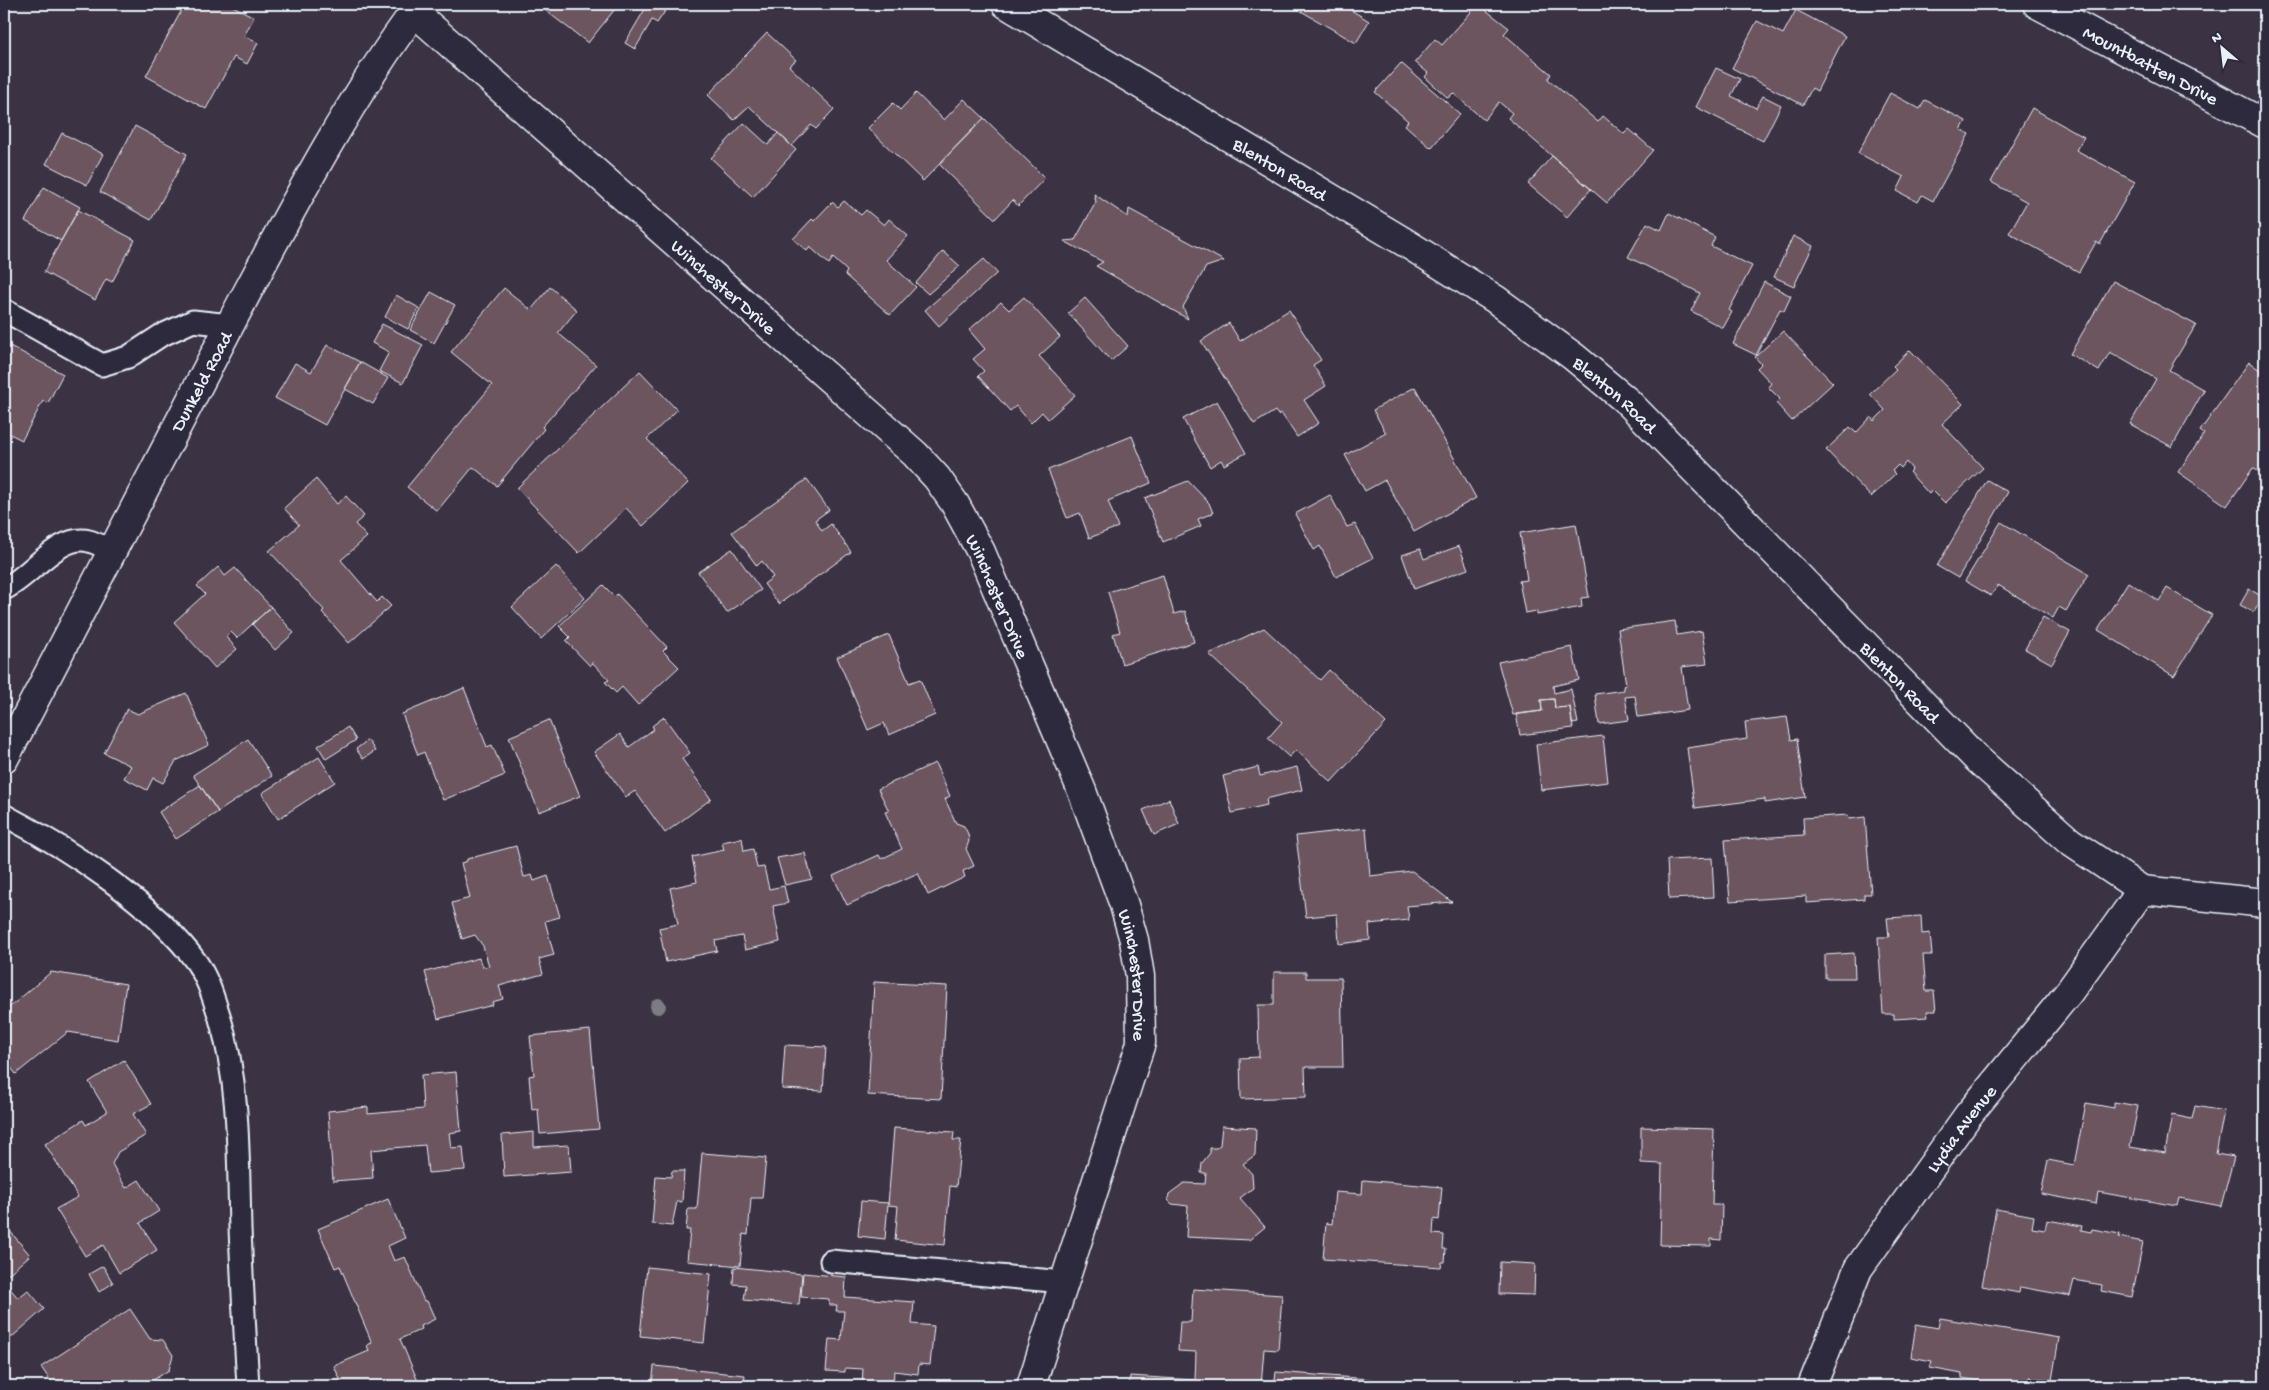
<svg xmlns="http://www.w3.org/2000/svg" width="2269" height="1390" viewBox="0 0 2269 1390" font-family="'Gochi Hand',sans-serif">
<rect width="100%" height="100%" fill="#3b3244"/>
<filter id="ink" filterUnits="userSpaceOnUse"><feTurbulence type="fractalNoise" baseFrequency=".02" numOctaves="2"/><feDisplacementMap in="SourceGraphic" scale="10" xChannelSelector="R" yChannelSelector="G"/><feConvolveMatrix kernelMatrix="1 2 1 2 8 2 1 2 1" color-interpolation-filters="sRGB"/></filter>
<g filter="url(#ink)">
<path fill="#6c545e" stroke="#e8f1f8" d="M185,4H229L254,17L244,36L258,43L247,64L234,57L206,109L146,76Z
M537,4H619L588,43Z
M648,4H670L657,23L652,20L635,49L625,43Z
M1289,4H1341L1369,21L1356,43Z
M1478,4L1509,28L1504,34L1551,74L1548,79L1598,122L1603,116L1624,134L1629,129L1653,150L1607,203L1508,118L1512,113L1499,102L1484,120L1453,93L1448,98L1425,77L1428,73L1415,62L1435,39L1442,45Z
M1796,10L1845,36L1817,91L1812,88L1803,105L1732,68L1757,21L1783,34Z
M767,33L796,60L789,66L834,109L816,129L811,125L792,146L749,106L734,120L708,95Z
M1401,63L1460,114L1431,148L1405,125L1408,121L1375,92Z
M1716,68L1740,79L1731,96L1756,108L1763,96L1781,105L1763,141L1696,107Z
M916,93L944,120L964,99L984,118L923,181L868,128L893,103L900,110Z
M1890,93L1920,109L1925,100L1966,121L1961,130L1969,134L1933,201L1922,195L1918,202L1897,191L1904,177L1858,153Z
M2032,108L2084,137L2076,150L2135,182L2100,244L2096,242L2079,272L2009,233L2027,202L1991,182Z
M984,118L1045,178L1018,206L1013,200L995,219L939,164Z
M744,123L768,145L778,133L796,150L753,197L711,158Z
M135,126L187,154L151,220L100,192Z
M62,133L103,154L87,185L46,164Z
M1552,156L1591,189L1567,217L1528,184Z
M44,187L80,207L61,241L25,221Z
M1094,194L1128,217L1129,209L1224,261L1206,267L1183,307L1188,319L1096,266L1103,262L1064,241L1075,240L1096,202Z
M844,201L861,215L866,210L884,225L889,219L908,236L886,260L916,287L890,315L845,275L847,271L833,258L829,264L810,247L807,251L793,239L812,219L814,221L832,202L838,207Z
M78,210L135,240L112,282L106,279L95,300L44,272Z
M1669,213L1715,237L1711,246L1752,266L1729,310L1732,312L1723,328L1691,311L1700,293L1628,257L1647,223L1661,230Z
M1793,236L1813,246L1794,286L1774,277Z
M943,251L960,266L928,294L916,283Z
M984,259L997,273L939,326L925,310Z
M2113,281L2196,325L2169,370L2204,390L2172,447L2130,424L2156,379L2110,352L2099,371L2070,354Z
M1764,282L1791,296L1784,311L1780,309L1756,355L1733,344Z
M550,287L577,310L558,333L596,365L542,427L544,429L497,486L473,467L437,511L407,487L492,385L451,352L504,288L531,310Z
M431,292L455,305L434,343L410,330Z
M396,295L419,308L408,329L385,317Z
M1024,297L1060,337L1039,356L1075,395L1048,419L1042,412L1031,423L1016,406L1010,411L978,376L984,371L973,359L985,349L969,330L1001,302L1009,310Z
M1085,298L1128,346L1111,361L1068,313Z
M1289,310L1321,360L1313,365L1326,386L1304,400L1319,423L1297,437L1281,413L1278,415L1275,411L1254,424L1201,341L1229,323L1240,341Z
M382,324L423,345L403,383L379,371L389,352L372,343Z
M1783,331L1833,383L1792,421L1776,403L1780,399L1768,387L1771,383L1757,368L1761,364L1755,357Z
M8,345L63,374L48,403L43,401L22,440L4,431V352Z
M327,345L360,362L325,425L275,398L295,363L311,372Z
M1910,350L1963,404L1942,424L1983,468L1945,503L1932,490L1929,494L1909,472L1912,469L1906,462L1901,468L1898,465L1892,471L1895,474L1871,497L1826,450L1850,427L1856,433L1871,417L1874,421L1885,410L1870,394L1896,369L1893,366Z
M360,362L388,378L373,404L345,389Z
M2249,362L2265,374V476L2253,468L2227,506L2178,472L2204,434L2200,431Z
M640,371L677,410L647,439L688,483L643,526L626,508L579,553L517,488Z
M1415,387L1476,498L1414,532L1385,480L1365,491L1345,455L1386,433L1373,410Z
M1217,401L1246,453L1224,465L1221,460L1210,467L1183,419Z
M1132,436L1151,483L1108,501L1118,527L1089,538L1080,513L1067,518L1048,470Z
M316,479L337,504L346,496L364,516L355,524L367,537L341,560L377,602L382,597L391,606L349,643L322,612L324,610L269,551L299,525L284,508Z
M807,479L829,510L815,520L822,531L831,524L851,552L779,604L764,584L773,577L762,561L757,566L732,532Z
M1987,480L2008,492L1958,578L1937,566Z
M1188,481L1209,503L1213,513L1198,519L1201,526L1163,542L1145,498Z
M1330,495L1347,527L1355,524L1373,558L1336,577L1320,546L1314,550L1295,514Z
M2001,522L2089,574L2066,611L2059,607L2053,618L1998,585L1991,596L1965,581Z
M1576,524L1589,597L1581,598L1582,607L1537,615V611L1525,613L1519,581L1527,580L1520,533Z
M1459,546L1468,569L1414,589L1402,555L1420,549L1424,559Z
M732,549L761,590L727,613L698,572Z
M556,566L585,598L541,639L512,607Z
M218,567L225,576L235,568L271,607L237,638L231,632L226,637L237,649L215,668L174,622L205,594L197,586Z
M1163,575L1174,614L1185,611L1194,642L1122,664L1113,634L1120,632L1108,592Z
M2128,582L2159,601L2167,588L2212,615L2174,676L2098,630Z
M603,585L615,597L617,594L667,647L663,651L679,667L638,705L622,687L616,693L605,682L609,680L592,662L590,666L566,641L570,637L559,626Z
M2249,589L2263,597L2254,612L2240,605Z
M271,607L294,633L275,650L252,624Z
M2043,617L2070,632L2052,664L2025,649Z
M1675,621L1677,635L1702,631L1707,664L1682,667L1688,710L1638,717L1635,696L1625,697L1629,720L1599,724L1595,694L1624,690L1623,686L1626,685L1618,629Z
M1264,628L1320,680L1329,670L1386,723L1331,782L1296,750L1289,757L1268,738L1282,722L1209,654Z
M889,635L909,683L920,679L935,715L889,735L884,723L868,730L837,657Z
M1572,647L1579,680L1553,686L1554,693L1571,689L1578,723L1572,724L1570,707L1555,708L1554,699L1541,700L1542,711L1513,715L1498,662Z
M2265,679V696L2258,691Z
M464,688L487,747L492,745L505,775L443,800L424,752L418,755L402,714Z
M186,693L209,745L176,761L163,783L153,778L147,790L124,778L131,766L104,753L127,709L138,714Z
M1554,699L1555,708L1570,707L1573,728L1520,735L1516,714L1542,711L1541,700Z
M664,717L690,753L682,759L711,799L665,833L635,791L626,797L594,752L620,734L629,747L654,729L652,726Z
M1787,717L1791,740L1797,739L1805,797L1765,803V799L1695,808L1687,748L1747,739L1745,722Z
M549,720L580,796L539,812L509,737Z
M348,727L356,740L326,759L318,746Z
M1603,736L1608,782L1541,790L1536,744Z
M248,739L272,776L218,812L193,775Z
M368,740L375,751L363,759L356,749Z
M319,757L335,782L278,819L262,793Z
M935,763L950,796L945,799L956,823L964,826L968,834L969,841L966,849L974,866L963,871L965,877L928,895L918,873L847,905L833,876L879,855L881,859L902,849L885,812L889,811L878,789Z
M1258,767L1260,776L1297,767L1302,790L1266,799L1267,805L1232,813L1223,776Z
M200,785L218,812L176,839L159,812Z
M1169,799L1179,824L1154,835L1143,810Z
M1848,815L1849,819L1865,817L1871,894H1864V899L1806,903V896L1730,901L1725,840L1804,835L1803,818Z
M1366,828L1370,876L1412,871L1452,902L1407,906L1409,920L1369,924L1370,940L1339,944L1337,914L1306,917L1296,836Z
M742,838L744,851L753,849L757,868L764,867L769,889L784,886L788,903L773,906L780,942L745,950L742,936L715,941L717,951L666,962L659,928L678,924L670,888L697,882L692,857L724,850L722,842Z
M516,846L524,877L532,875L534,881L548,876L560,917L545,921L554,955L539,959L543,974L499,986L503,999L492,1002L493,1005L438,1019L425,972L479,958L482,967L489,966L483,946L475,935L462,939L452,903L470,898L461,863L467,861V859Z
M805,853L812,879L785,885L777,858Z
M1712,858L1714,897L1669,899L1667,860Z
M1921,916L1922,934L1930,933L1932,955H1923L1926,991H1934L1936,1011H1927L1928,1017L1894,1019V1014H1883L1878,937H1889L1887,918Z
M1854,953L1855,978H1825V955Z
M51,972L126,984L118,1040L68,1032L16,1074L4,1059V1012Z
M1274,972H1306V978H1341L1343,1067H1305L1306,1097L1241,1099L1240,1058L1259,1057L1258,1005H1274Z
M874,982L947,986L941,1099L868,1095Z
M590,1030L599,1129L540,1134L538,1109L532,1110L529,1076L534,1075L530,1036Z
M785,1045L826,1047L823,1091L782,1089Z
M124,1060L151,1104L133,1114L146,1135L118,1152L112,1164L126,1188L139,1180L159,1211L140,1223L157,1250L119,1273L103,1245L85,1256L56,1209L78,1197L45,1144L83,1120L86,1125L107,1112L89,1082Z
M456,1072L461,1131L449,1133L451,1148L463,1147L465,1170L428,1173L425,1145L371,1150L373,1178L333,1181L328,1111L368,1107V1114L423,1109L421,1075Z
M2114,1102L2138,1106L2130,1147L2165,1153L2172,1115L2192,1119L2195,1106L2224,1111L2216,1154L2234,1157L2221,1206L2179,1198L2177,1206L2098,1192L2096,1204L2041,1194L2048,1160L2074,1165L2086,1103L2114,1108Z
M1222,1126L1256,1128L1255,1155L1243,1164L1252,1174L1253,1188L1240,1198L1265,1227L1249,1240L1186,1237L1188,1206L1172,1204L1168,1200L1169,1194L1184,1183L1205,1184L1206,1173H1201L1202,1163L1210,1153V1148H1216L1220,1145Z
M1641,1127L1714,1129L1712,1205H1722L1721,1240L1711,1239V1246L1660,1245L1662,1164L1641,1163Z
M894,1128L954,1132L953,1140H961L956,1187L950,1186L945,1245L895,1240L898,1206L888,1205Z
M534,1132V1147L569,1145L571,1172L504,1177L502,1135Z
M702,1153L766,1158L762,1198H751L748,1235L743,1234L740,1266L687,1261L690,1230H686L688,1209H697Z
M672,1171H684L682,1202L677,1201L672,1226L652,1224L656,1176L671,1177Z
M1363,1180L1442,1187L1439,1220L1434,1219L1433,1234L1444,1235L1443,1249H1446L1445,1262H1442L1441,1267L1323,1259L1326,1223L1332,1224L1335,1192L1362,1194Z
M388,1199L405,1238L388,1246L394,1261L405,1257L424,1301H427L435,1319L421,1326L422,1329L400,1339L420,1386H343L334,1366L369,1351L367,1345L372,1343L340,1266L335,1268L318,1229Z
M861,1201L888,1203L885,1239L858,1236Z
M1996,1209L2034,1216L2032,1228L2045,1230L2047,1220L2082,1226L2081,1230L2091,1232L2092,1229L2120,1234L2119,1237L2143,1242L2132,1297L2101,1291L2102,1285L2074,1280L2070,1296L2020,1287L2019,1293L1982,1286Z
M4,1224L30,1255L4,1278Z
M1500,1262L1535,1264L1534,1295L1499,1294Z
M103,1266L113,1283L99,1292L89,1274Z
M647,1267L711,1274L704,1343L640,1336Z
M734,1267L802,1274L799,1305L744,1300L746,1285L733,1284Z
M803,1273L846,1277L845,1297L914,1302L912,1324L934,1326L930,1365L919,1364L918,1374L894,1371L893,1386H862L863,1369L845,1368V1372L826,1371L829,1339L841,1340L844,1311H836L837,1305H829V1299L801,1297Z
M8,1286L18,1298L28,1290L44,1309L4,1344V1290Z
M1193,1289L1282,1295L1278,1350L1264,1349L1261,1386H1129L1130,1376L1195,1380L1196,1352L1178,1351L1180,1322H1191Z
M130,1309L150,1339L163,1340L173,1355L169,1370L144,1386H54L41,1367Z
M1940,1318L2059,1338L2052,1380L2029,1377L2027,1386L2008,1383V1386L1962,1378V1374L1930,1368L1932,1361L1911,1357L1916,1324L1938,1328Z
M654,1366L745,1375L744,1386H652Z
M1276,1372L1395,1381V1386H1274Z"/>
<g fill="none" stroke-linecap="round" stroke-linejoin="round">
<defs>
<path id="service" d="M4,310L102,365L128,357L160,336L193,321L230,325
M4,589C30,577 59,533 89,541C96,543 104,547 111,550
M4,815C67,848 156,905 197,963C208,979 213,997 219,1015C240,1084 238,1156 240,1228C242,1281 245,1334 248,1386
M831,1261L1064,1282"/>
<g id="minor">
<path id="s1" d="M1006,4L1406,243L1495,299L1574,357L1628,402L1975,757L2069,841L2142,890L2265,903"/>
<path id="s2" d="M414,12L915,454L937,478L955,504L981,552L1082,791L1124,905L1134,940L1140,976L1141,1043L1031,1386"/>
<path id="s3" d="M1812,1386L1858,1269L1969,1114L2069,992L2142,890"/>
</g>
<g id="secondary">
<path id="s4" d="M2037,4L2265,124"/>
<path id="s5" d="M4,759C79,612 155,466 232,321C290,212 346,103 420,4"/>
</g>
</defs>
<use href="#service" stroke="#e8f1f8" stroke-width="25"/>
<use href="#minor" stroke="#e8f1f8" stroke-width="31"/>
<use href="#secondary" stroke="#e8f1f8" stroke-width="31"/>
<use href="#service" stroke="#2f2a3d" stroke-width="21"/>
<use href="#minor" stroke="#2f2a3d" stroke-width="28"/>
<use href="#secondary" stroke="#2f2a3d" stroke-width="28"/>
</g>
<circle fill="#7c7c84" cx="658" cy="1006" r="8"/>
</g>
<g text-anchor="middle" stroke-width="4" stroke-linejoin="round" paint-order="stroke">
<g font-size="19" fill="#e8f1f8" stroke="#2f2a3d">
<text dy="7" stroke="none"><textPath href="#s4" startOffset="129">Mountbatten Drive</textPath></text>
<text dy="7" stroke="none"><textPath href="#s1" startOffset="320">Blenton Road</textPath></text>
<text dy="7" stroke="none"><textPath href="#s2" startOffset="414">Winchester Drive</textPath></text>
<text dy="7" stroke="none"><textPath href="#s5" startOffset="426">Dunkeld Road</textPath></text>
<text dy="7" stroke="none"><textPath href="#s1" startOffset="725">Blenton Road</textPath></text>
<text dy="7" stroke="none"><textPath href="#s2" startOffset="834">Winchester Drive</textPath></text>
<text dy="7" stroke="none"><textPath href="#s1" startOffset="1130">Blenton Road</textPath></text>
<text dy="7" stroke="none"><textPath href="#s2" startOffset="1239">Winchester Drive</textPath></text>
<text dy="7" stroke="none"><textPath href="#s3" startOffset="300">Lydia Avenue</textPath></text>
</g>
</g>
<rect width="2269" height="1390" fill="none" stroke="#2f2a3d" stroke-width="20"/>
<rect x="10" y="10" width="2249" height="1370" fill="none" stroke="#e8f1f8" stroke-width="2" filter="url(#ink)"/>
<g transform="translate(2222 48) rotate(332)" stroke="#2f2a3d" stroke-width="4" paint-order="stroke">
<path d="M0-4L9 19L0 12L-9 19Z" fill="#e8f1f8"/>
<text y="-8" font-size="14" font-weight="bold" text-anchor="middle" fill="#e8f1f8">N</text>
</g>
</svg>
